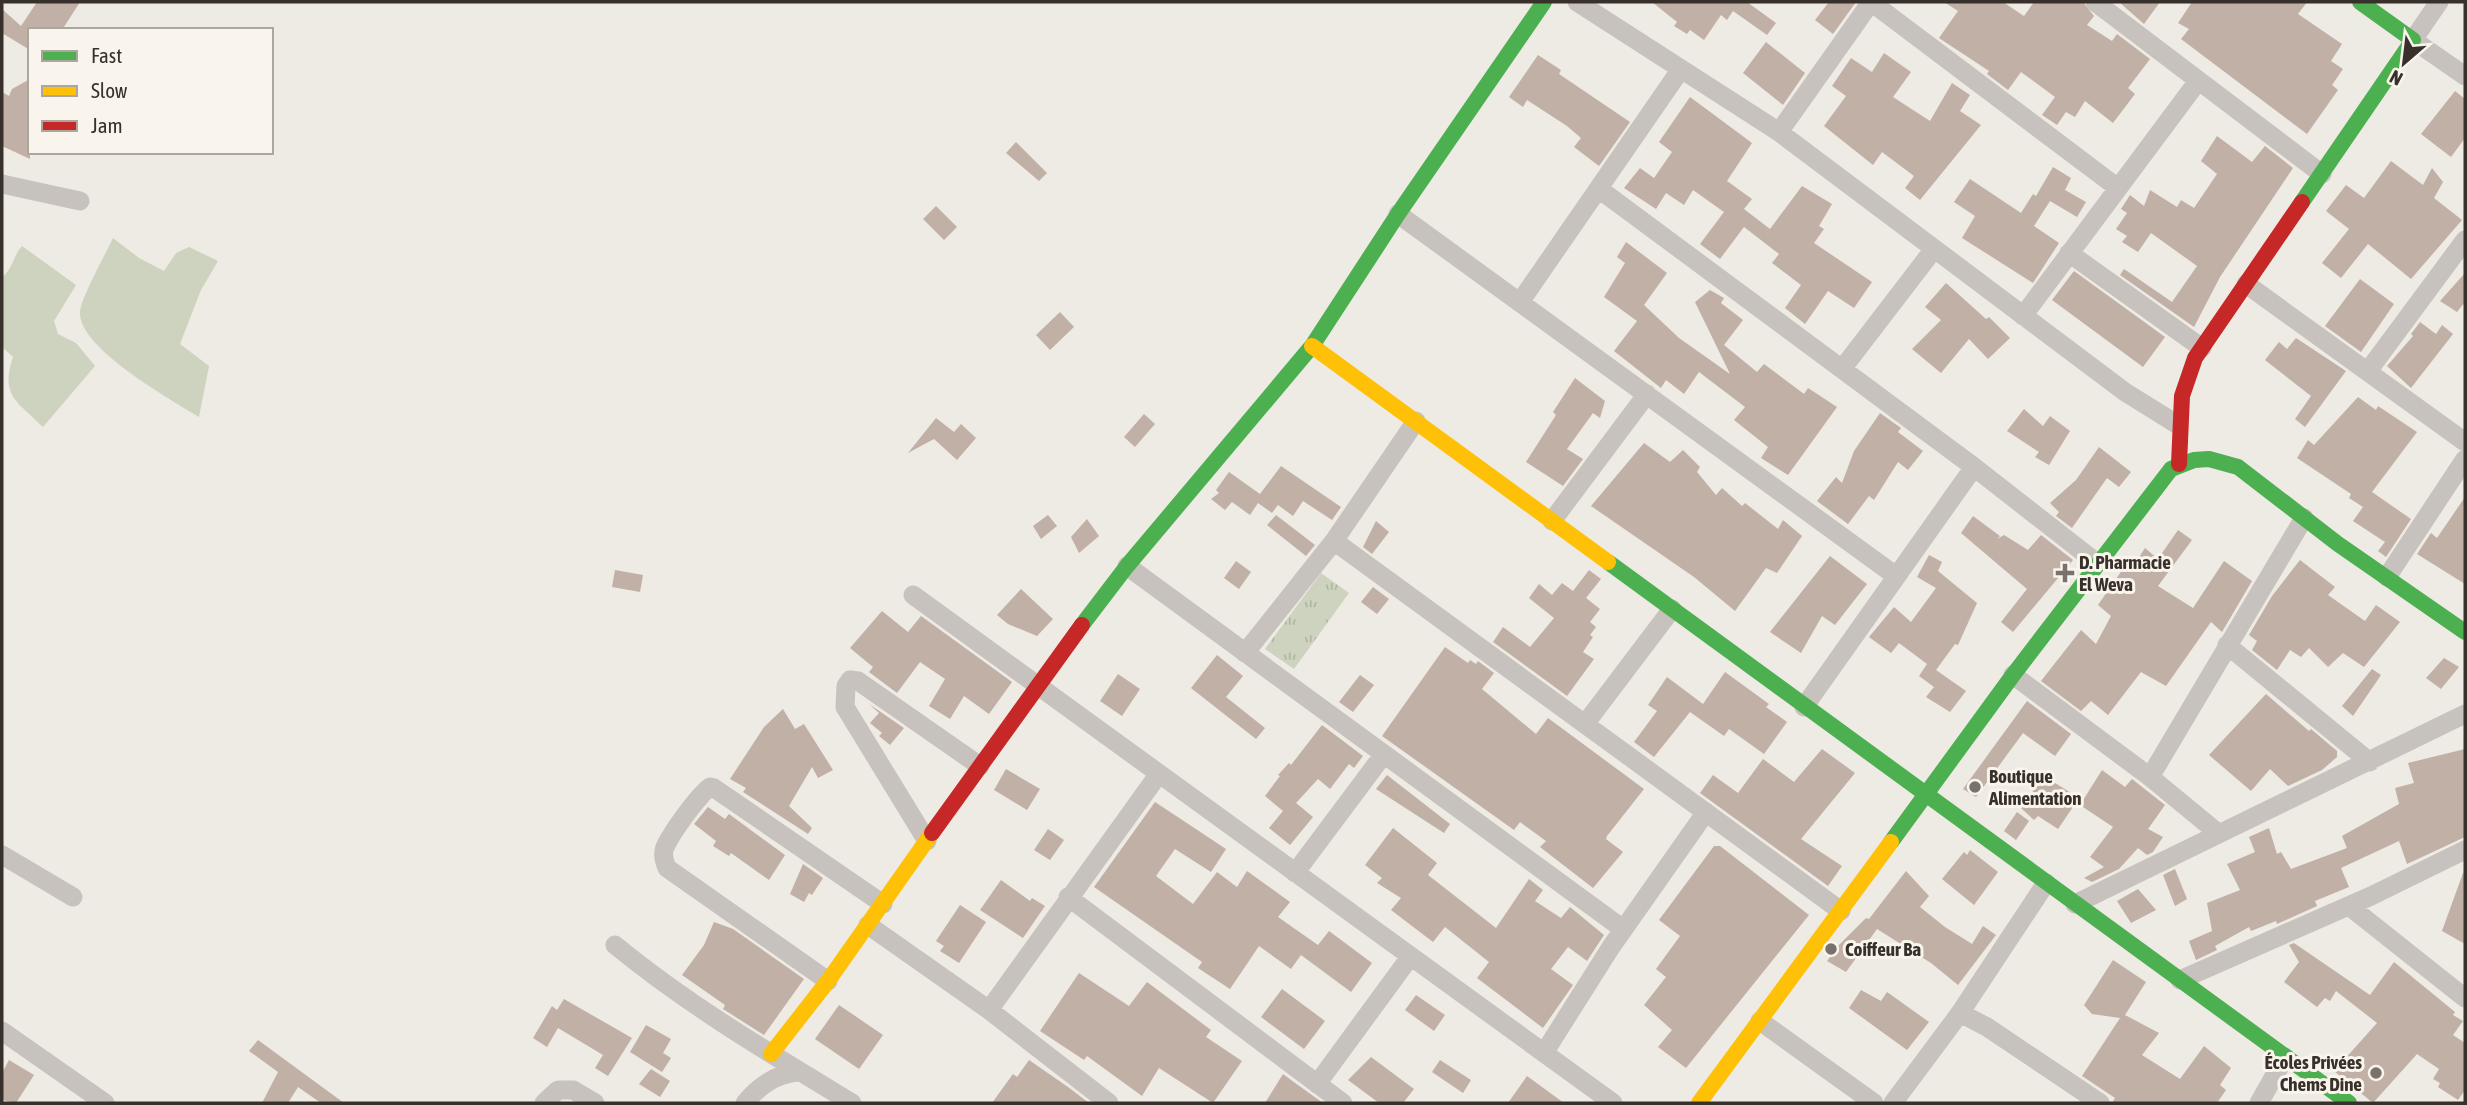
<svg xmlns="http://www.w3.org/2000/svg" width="2467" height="1105" viewBox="0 0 2467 1105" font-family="'Asap Condensed',sans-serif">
<defs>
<pattern id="park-tufts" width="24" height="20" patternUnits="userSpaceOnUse" patternTransform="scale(1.75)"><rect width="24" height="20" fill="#ced3bf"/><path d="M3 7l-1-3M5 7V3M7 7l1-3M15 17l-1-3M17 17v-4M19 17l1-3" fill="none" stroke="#b2b5a4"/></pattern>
</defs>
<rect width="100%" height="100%" fill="#eeeae4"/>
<path fill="#ced3bf" d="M113,238L139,258L164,271L176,253L189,247L218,261L201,290L180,344L209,366L199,417C172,400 78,348 80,312C81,298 106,253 113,238Z
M22,246L76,285L54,321L58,334L76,343L95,366L43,427C17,401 0,396 13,357L2,347V277C13,269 13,256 22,246Z"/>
<path fill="url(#park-tufts)" d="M1321,573L1349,593L1294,669L1265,649Z"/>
<path fill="#c1b0a6" d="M37,2H80L62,30H30V50L2,33V9L21,26Z
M1652,2H1747L1776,23L1767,35L1733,11L1727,20L1721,15L1704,40L1690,30L1687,34L1674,26L1677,22Z
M1829,2H1856L1833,34L1815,20Z
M1944,2H2003L2024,16L2034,2H2083L2094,16L2087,25L2112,41L2117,34L2150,59L2128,88L2135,94L2113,123L2085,101L2075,117L2066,112L2057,125L2042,115L2055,97L2021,72L2008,90L1987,74L1989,71L1939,38L1958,11Z
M2119,2H2160L2144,24Z
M2192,2H2307L2298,14L2342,44L2331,61L2343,69L2332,85L2338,90L2307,134L2181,39L2189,29L2178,23Z
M1766,42L1805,73L1783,105L1743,73Z
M1884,53L1911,72L1893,97L1930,121L1952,83L1970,95L1960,111L1981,125L1920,200L1905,188L1914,176L1882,152L1873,165L1824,126L1846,96L1832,86L1851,58L1872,72Z
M1538,55L1561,70L1559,74L1630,122L1599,166L1574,147L1581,138L1567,126L1527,100L1523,107L1509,97Z
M30,79V159L2,146V92L9,96L12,89Z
M2455,91L2465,99V138L2451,157L2421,134Z
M1690,97L1752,143L1727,181L1752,199L1744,209L1770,229L1802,186L1832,204L1819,226L1824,229L1814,243L1872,282L1854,308L1828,291L1805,324L1785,308L1801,285L1772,263L1779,254L1744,227L1720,259L1700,244L1724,212L1693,190L1684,205L1666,193L1656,209L1624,188L1640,168L1654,178L1672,152L1659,142Z
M2217,136L2252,162L2265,146L2293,168L2220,277L2194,327L2120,275L2124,269L2172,302L2197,266L2151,233L2138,252L2122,242L2127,236L2116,229L2127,213L2121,209L2130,195L2144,206L2150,190L2177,207L2181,200L2194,208L2217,174L2201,161Z
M1016,142L1047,173L1039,181L1006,153Z
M2391,161L2423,185L2432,168L2443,182L2434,198L2462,220L2411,279L2368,244L2341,278L2322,263L2349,229L2326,211L2346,185L2364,198Z
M2053,167L2071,178L2065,190L2086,202L2077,217L2050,201L2034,226L2059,243L2033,283L1962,238L1975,216L1954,202L1970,179L2021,213L2033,194L2036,196Z
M936,206L957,227L944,240L923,219Z
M1626,242L1667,273L1644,305L1679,338L1730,374L1695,302L1710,290L1724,298L1721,303L1743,320L1724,345L1757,372L1764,364L1804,394L1808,388L1837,407L1788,475L1761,458L1768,447L1734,420L1745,407L1699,372L1684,394L1666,380L1661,388L1614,351L1637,321L1604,297L1625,263L1617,257Z
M2074,271L2165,337L2143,367L2052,300Z
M2465,273V302L2457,312L2440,301Z
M2360,279L2394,304L2361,352L2325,326Z
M1946,283L1986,319L1989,317L2010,338L1988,359L1969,339L1941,373L1912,349L1941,320L1925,307Z
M1060,312L1074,327L1050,350L1036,335Z
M2420,322L2436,334L2442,325L2453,334L2411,388L2387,366L2413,336L2411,334Z
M2296,338L2346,371L2305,427L2295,419L2311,396L2265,360L2279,342L2287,349Z
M1575,378L1605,401L1600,418L1593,413L1567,449L1583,459L1563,486L1526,462L1556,415L1553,412Z
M2358,397L2376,410L2378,406L2417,432L2372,492L2411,519L2386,557L2378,551L2385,542L2353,521L2363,507L2349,498L2351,494L2297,458L2308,440L2314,445Z
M2024,409L2043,426L2050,416L2070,431L2049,465L2035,457L2039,452L2007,431Z
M1880,413L1901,428L1898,432L1923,451L1908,470L1898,462L1874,500L1869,496L1848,524L1817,501L1836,477L1842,483L1854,451Z
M1144,414L1155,424L1135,447L1124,437Z
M936,418L954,432L961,424L976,438L957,460L934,439L908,453Z
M1644,443L1670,462L1683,450L1700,467L1697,472L1716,495L1722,488L1742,506L1745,503L1778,529L1783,520L1802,536L1777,573L1766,568L1735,611L1694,577L1591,506Z
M2099,447L2131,472L2119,487L2107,478L2072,528L2056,516L2059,512L2050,503L2076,480Z
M1281,466L1341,507L1332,520L1303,501L1293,516L1278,505L1272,513L1258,503L1250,515L1232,502L1225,510L1211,499L1219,493L1216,490L1229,472L1260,494Z
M2465,497V584L2417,554L2431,533L2437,538Z
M1048,515L1057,526L1041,539L1033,526Z
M1276,515L1315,545L1306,556L1267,525Z
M1973,516L2000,536L1997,539L2004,535L2028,550L2041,535L2073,560L2013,632L2001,622L2027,589L1961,533Z
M1087,519L1099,536L1079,553L1071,537Z
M1376,521L1389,532L1372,554L1363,547Z
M2178,530L2192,540L2158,586L2193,608L2224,561L2252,581L2222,632L2211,622L2166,686L2141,672L2108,715L2091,701L2081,711L2041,681L2081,630L2096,644L2111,616L2098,605L2127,563L2132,568L2145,548L2158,559Z
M1929,555L1942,562L1938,571L1977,603L1958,645L1955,644L1936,670L1966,691L1950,712L1926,697L1934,687L1919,676L1927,664L1899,643L1891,653L1869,637L1894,607L1911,622L1936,588L1917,577Z
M1830,556L1867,584L1835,625L1822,616L1801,653L1770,632Z
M2300,560L2335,587L2328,595L2365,621L2376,605L2400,622L2364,667L2343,653L2328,667L2309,648L2301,657L2290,650L2277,670L2252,650L2257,641L2249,635L2272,596Z
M1236,561L1251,572L1239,589L1224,578Z
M615,570L643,575L640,592L612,587Z
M1589,570L1601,579L1586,598L1600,609L1590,622L1596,627L1590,635L1593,637L1583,652L1594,659L1567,696L1493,642L1503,627L1530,647L1554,618L1529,598L1539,584L1552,595L1562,583L1573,591Z
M1373,587L1389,599L1377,614L1361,602Z
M1021,589L1053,619L1037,636L1008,624L997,615Z
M882,611L908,632L921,616L1012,682L989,714L964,696L950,719L929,706L945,679L920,662L897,693L869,672L873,667L850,648Z
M1445,647L1468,663L1470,660L1476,664L1478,661L1494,673L1482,689L1536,734L1548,718L1644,789L1607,836L1606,839L1623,852L1593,888L1540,847L1546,841L1520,822L1514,830L1382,736Z
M1217,655L1243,676L1226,697L1265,728L1256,739L1191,688Z
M2444,658L2459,667L2441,689L2426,678Z
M2372,669L2381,675L2353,716L2342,706Z
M1725,672L1769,704L1766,707L1787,722L1764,754L1729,729L1724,736L1690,712L1654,757L1634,742L1657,711L1648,705L1667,677L1703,704Z
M1118,674L1140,689L1122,716L1100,701Z
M1360,675L1374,685L1353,712L1339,702Z
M2266,694L2309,731L2311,729L2337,751V757L2322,770L2288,786L2270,769L2251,791L2209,755Z
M2027,701L2071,734L2055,756L2023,733L1976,797L1963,789Z
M869,704L904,728L890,745L879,736L882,733L870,723L879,713Z
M783,709L795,729L804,724L833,770L818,778L812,767L789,806L812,828L808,834L743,792L746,788L730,779L764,727Z
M1322,725L1363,756L1354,768L1349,764L1330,789L1318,779L1296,803L1313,817L1290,845L1269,828L1283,811L1265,796L1280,776L1278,775L1289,763L1291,765Z
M1822,749L1855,773L1801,839L1842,866L1828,886L1700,793L1713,775L1738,793L1763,759L1794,782Z
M2465,749V837L2407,864L2399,841L2341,868L2349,887L2315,901L2317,906L2277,924L2276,921L2251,931L2249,927L2215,946L2217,950L2196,960L2189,941L2212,931L2207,903L2240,890L2227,864L2255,852L2249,837L2269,828L2277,854L2281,852L2291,869L2347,848L2342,836L2399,804L2395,788L2414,783L2408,763Z
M1006,769L1040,789L1027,810L994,790Z
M2102,770L2125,787L2132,779L2165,805L2148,829L2163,837L2153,852L2147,855L2138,848L2119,869L2092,882L2084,878L2104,867L2090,857L2113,827L2080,805Z
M1387,775L1450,824L1444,833L1376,789Z
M2044,776L2079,798L2058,829L2038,816L2034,820L2021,808Z
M1155,802L1226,849L1211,872L1175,849L1156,876L1193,904L1217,872L1237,887L1247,871L1290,902L1278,917L1318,945L1329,931L1372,963L1351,992L1301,955L1291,969L1259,946L1230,989L1198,968L1202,962L1094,887Z
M708,807L725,819L729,814L785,855L769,880L731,853L729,856L713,846L716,841L694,824Z
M2017,812L2029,821L2016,840L2004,831Z
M1393,828L1437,863L1428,875L1496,928L1529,879L1543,890L1535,901L1561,918L1570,907L1604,935L1587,961L1568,947L1551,969L1573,985L1543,1028L1477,978L1489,962L1445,927L1433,942L1391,910L1401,898L1377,883L1382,878L1365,865Z
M1048,829L1064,840L1050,860L1034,850Z
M1714,846H1720L1809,915L1686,1068L1658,1047L1672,1030L1644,1005L1666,977L1656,969L1680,936L1659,920Z
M1970,850L1998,872L1974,905L1942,879L1964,852L1967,855Z
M803,864L823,878L812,895L809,893L804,902L790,894Z
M2175,869L2187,899L2175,906L2163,875Z
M1906,871L1929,896L1920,907L1945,927L1972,944L1983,926L1996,935L1958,985L1931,963L1877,929L1846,972L1827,961L1839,945L1866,918L1869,919Z
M2463,873H2465V944L2442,931Z
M1001,880L1030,901L1032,898L1045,906L1023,938L980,910Z
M2138,889L2156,910L2131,923L2117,901Z
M960,905L986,922L959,963L940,951L944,946L936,941Z
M714,922L733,929L804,979L764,1035L723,1009L725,1005L682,975L704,945Z
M2294,943L2370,995L2394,962L2455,1012L2453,1015L2463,1021L2453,1035L2465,1043V1090L2458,1100L2438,1087L2440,1083L2433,1079L2439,1069L2417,1054L2373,1103L2334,1071L2377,1023L2336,991L2330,1001L2325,998L2317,1007L2284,982L2299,962L2289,945Z
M2113,960L2146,982L2125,1015L2159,1033L2142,1055L2180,1079L2204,1046L2231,1068L2220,1085L2226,1090L2217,1103H2112L2115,1098L2082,1076L2120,1018L2092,1014L2084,1005Z
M1079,973L1129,1006L1147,982L1211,1030L1206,1037L1242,1061L1213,1103L1159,1068L1142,1096L1087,1056L1084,1060L1040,1031Z
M1282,989L1325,1021L1304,1049L1261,1017Z
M1861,990L1881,1001L1887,992L1929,1022L1907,1050L1849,1008Z
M1416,995L1445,1015L1434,1031L1405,1010Z
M564,999L632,1038L608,1076L595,1068L603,1055L558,1028L547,1047L533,1038L552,1006L557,1010Z
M839,1005L883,1035L859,1069L815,1039Z
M646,1025L671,1039L663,1053L671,1058L662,1072L630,1052Z
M258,1040L344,1103H321L298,1087L288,1103H262L278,1072L249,1051Z
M1371,1057L1414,1089L1403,1103H1379L1348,1080Z
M9,1060L34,1075L16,1103L2,1100V1073Z
M1029,1060L1068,1087L1089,1103H992L1013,1074L1017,1077Z
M1440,1060L1471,1080L1463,1093L1432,1072Z
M651,1069L670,1081L660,1097L639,1084Z
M1283,1074L1291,1080L1323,1103H1265Z
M1527,1076L1564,1103H1508Z"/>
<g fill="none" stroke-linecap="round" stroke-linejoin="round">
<path stroke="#c7c2bd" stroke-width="19" d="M1577,2L1779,132L2125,392L2178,425
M1871,2L2118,188
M2095,2L2322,174
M2439,2L2413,40L2465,76
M1779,132L1871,2
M2,184L80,201
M1599,189L1974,467L2097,563
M1398,214L1896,576
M2069,253L2202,348
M2246,284L2465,442
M1520,302L1681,69
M2023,316L2198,81
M1842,369L1934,249
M2368,371L2465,240
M1552,521L1647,394
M1334,541L1841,911
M1127,566L1623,929
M2387,577L2465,459
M913,595L1613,1103
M2227,645L2370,762
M1245,653L1334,541L1416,421
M2013,675L2150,777L2218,833
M1804,707L1974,467
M1585,724L1672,609
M2150,777L2304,518
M927,841L845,707L846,686L850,680L858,681L980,766
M2,855L73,897
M1295,873L1384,754
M1068,897L1343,1103
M2075,904L2465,714
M2349,906L2465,998
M868,925L989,1010L1109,1103
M615,945C688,1005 771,1054 852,1103
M2180,980L2371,896L2465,850
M828,981L667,868C664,861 662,854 665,847C672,832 697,797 710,787L714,788L883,904
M989,1010L1158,775
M1960,1013L1987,1027L2100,1103
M1760,1021L1874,1103
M2,1031L105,1103
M1544,1053L1611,947L1706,812
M1317,1084L1410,957
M544,1103L558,1090H573L595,1103
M745,1103C759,1086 775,1074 798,1072
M1893,1103L1960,1013L2046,883
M2259,1103L2285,1057"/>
<path stroke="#4caf50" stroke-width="16" d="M2302,202L2413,40L2360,2
M1608,562L2349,1103
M1082,625L1127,566L1312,346L1398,214L1544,2
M1891,842L2013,675L2171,469L2194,460L2209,459L2238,467L2338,544L2465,632"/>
<path stroke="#ffc107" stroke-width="16" d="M1312,346L1608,562
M771,1054L828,981L932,833
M1699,1103L1891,842"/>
<path stroke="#c62828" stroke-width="16" d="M2179,464L2182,396L2195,358L2302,202
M932,833L1082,625"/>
</g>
<g fill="#78716c" stroke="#faf5ec" stroke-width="2.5">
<path d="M2061.5 562.5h7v7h7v7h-7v7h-7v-7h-7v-7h7z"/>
<circle cx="1975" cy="787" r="7"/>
<circle cx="1831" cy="949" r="7"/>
<circle cx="2376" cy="1073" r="7"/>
</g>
<g text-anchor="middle" stroke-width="6" stroke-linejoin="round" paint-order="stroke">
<g font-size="19" font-weight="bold" fill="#38302b" stroke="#faf5ec" text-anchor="start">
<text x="2079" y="569">D. Pharmacie<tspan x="2079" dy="22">El Weva</tspan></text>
<text x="1989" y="783">Boutique<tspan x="1989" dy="22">Alimentation</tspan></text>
<text x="1845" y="956">Coiffeur Ba</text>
<text x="2362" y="1069" text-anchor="end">Écoles Privées<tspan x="2362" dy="22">Chems Dine</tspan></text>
</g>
</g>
<rect width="2467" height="1105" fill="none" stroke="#38302b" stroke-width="7"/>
<rect x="28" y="28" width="245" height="126" fill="#faf5ec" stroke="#aca69f" stroke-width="2"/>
<rect x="42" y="51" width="35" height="10" fill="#4caf50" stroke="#aca69f" stroke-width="2"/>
<text x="91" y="63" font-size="21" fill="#38302b">Fast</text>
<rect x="42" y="86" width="35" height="10" fill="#ffc107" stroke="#aca69f" stroke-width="2"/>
<text x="91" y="98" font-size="21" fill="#38302b">Slow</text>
<rect x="42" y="121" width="35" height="10" fill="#c62828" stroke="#aca69f" stroke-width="2"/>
<text x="91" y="133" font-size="21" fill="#38302b">Jam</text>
<g transform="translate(2404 63) rotate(208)" stroke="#faf5ec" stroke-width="5" paint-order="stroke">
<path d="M0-5L12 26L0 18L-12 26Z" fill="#38302b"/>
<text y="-10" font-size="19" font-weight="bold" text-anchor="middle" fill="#38302b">N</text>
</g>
</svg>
